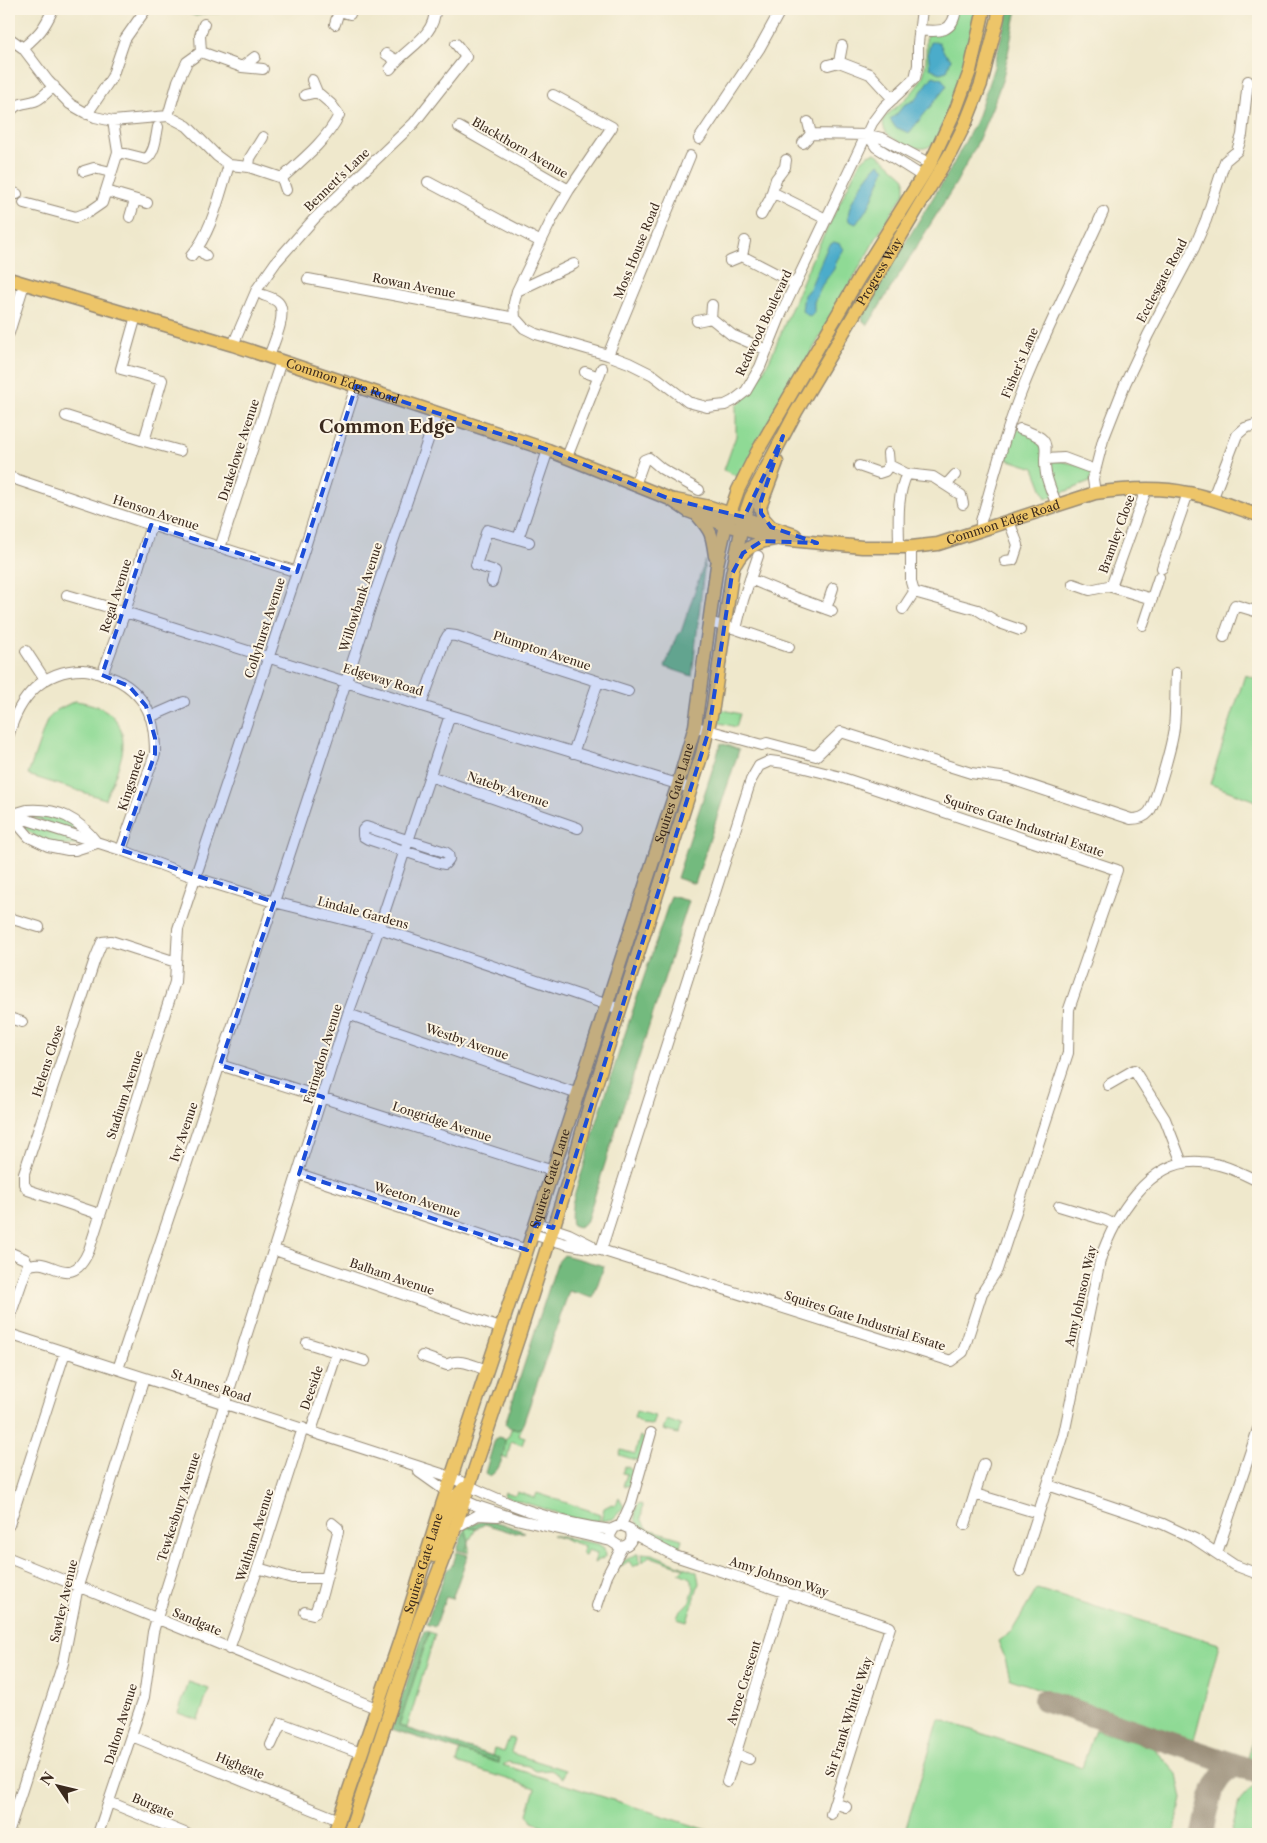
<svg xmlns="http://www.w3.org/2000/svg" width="1267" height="1843" viewBox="0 0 1267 1843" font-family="'Libre Caslon Text',serif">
<rect width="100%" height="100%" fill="#fcf5e5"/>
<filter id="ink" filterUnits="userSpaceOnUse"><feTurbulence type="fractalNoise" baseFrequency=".02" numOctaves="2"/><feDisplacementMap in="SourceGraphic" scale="10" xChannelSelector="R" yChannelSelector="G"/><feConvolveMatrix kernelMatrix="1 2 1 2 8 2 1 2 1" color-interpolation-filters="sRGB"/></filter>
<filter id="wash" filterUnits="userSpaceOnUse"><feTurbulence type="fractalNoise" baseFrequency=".0096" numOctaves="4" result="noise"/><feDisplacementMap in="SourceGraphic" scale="20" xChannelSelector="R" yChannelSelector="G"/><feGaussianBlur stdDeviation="1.12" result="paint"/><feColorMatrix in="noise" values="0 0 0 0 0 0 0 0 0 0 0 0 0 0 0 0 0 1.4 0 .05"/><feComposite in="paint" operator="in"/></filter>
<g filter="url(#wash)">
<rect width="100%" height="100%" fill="#efe8cc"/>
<path fill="#8fda95" stroke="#65825a" d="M177,9H224L220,13H207L196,16Z
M956,9H978L968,56L954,99L935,143C930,146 926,149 920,148C910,148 889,139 885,130C883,127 883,122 883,119C898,104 920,91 925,69C927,57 925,44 927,31L946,30Z
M875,153L884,159L905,178V192L879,233L740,478L724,470L736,436V406L751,393L770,359L812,259L860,162L868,155Z
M1014,427L1040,436L1046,458L1093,468L1090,482L1046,499L1034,468L1003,458Z
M1245,675L1258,679V802L1210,784Z
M75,701C99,704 122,713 123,743C124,759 111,784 105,799L28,775L47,720L57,710Z
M716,708L740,714L736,727L720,723L716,719Z
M55,812L93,837L17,813Z
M15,821L89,845L48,846Z
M636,1411L655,1416L652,1425L642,1424L634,1418Z
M667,1420L681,1425L678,1434L663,1430Z
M522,1427L519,1435L525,1437L522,1445L511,1441L507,1459L502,1457L505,1439L509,1436L511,1429H518Z
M640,1436L645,1440L639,1461L619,1455L621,1450L635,1454Z
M625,1466C635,1469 633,1477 631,1486H623L627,1474L622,1473Z
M505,1492L515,1495L517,1492L535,1498L537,1493L600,1514L599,1521L579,1520L504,1496Z
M619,1498L624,1507L613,1519L601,1521L604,1508L612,1504L616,1505Z
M639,1503L643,1505L641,1519L648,1529L682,1539L679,1550C666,1544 634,1532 635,1515C635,1511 637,1507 639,1503Z
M467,1527L476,1529L469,1541V1553L465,1552L469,1541L465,1528Z
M552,1535L598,1544L604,1548L605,1557L594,1563L597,1553L587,1550L585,1556L582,1555L584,1546Z
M639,1553L640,1563L633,1567L629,1561L616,1569L623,1561Z
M642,1553L652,1554L697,1572L699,1583L687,1622L677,1619L679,1612L690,1601L694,1588L690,1578L679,1573L684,1568L649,1556L643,1562Z
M1037,1589L1219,1644L1194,1740L1010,1679L1005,1658L998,1641L1012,1631Z
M429,1632L435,1634L407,1728L399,1726Z
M189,1682L209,1689L198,1720L178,1713Z
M1258,1709V1763L1248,1760Z
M939,1719L1082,1767L1095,1730L1154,1748L1177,1774L1182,1799L1174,1834H904Z
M509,1738L515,1739L511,1753L565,1770L563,1778L551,1770L536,1771L528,1766L508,1762L503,1765L720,1834H567L532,1822L527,1814L535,1788L457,1763L460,1751L499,1763V1758L492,1756L494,1749L504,1752Z
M1255,1784L1258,1785V1834H1231L1239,1802Z"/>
<path fill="#73ba7e" stroke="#57724e" d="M1008,9H1017L1003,78L992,108L975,148L956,183L868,325L863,321L862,317L870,300L950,170L976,121L994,67Z
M705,561L692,676L665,667L677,635L681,632Z
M721,743L739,750L695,884L677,878Z
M671,896L689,901L586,1223C581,1227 578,1228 572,1225C568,1205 580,1181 585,1162C611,1072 642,984 671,896Z
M564,1255L604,1266L593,1298L569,1291L522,1427C515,1430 511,1429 505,1424L557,1263Z
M498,1437L505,1439C505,1451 501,1472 489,1476L485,1473L495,1439Z
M482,1521L500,1523L525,1532L514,1533L485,1524L476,1529L467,1527Z
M465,1528L469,1541L465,1552L457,1550Z
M457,1552L468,1555L452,1599L446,1597L435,1627L426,1624L446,1571L453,1564Z
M424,1631L429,1632L399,1726L499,1758V1763L391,1729Z"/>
<path fill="#4bacca" stroke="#436b74" d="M931,42H939L945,54L951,59L947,71L940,73L930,68L928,52Z
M933,76L942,79L947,86L909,133L895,127L890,119L896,115L904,105L915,100Z
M879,163L885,169L869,206L856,224L849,221C844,206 868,174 879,163Z
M834,242L840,244L844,249L837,260L834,269L822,285L814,302V313L810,317L802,311L804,295L810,288L828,246Z"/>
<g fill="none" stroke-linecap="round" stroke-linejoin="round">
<path stroke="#958975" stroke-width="22" d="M1044,1700L1258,1772
M1203,1834C1209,1809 1211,1760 1249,1769"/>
</g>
</g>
<g filter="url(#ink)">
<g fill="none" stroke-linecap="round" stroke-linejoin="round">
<defs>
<path id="minor" d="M333,9L350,14
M335,24L339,11
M919,30C940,32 953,33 956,9
M9,38L23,48L48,81L70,104L84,112L95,117L113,121L168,116L187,126L217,156L229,165L249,167L282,178C302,160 327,140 339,115L331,104L317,92L305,95
M842,46L839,62L870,74L893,99
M23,48C39,34 44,29 53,9
M201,52L242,67L255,57
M386,54L397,61
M828,65L839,62
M242,67L263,69
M390,69C405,48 435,38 435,9
M312,80L317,92
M553,95L612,127L569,190L552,219L517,291L514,303L515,318L524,328L536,334L608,355L629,363L653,375L688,402L707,407L725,405L733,401L746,391L760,367L782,312L872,123L884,107L915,78L918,65V43L922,9
M87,114L112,77L125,39L146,9
M9,115C14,101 26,105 37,100C43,97 48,91 54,86
M168,116L178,81L187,62L201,52L200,36L204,24
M808,122L811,134L868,135L882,138L930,164
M459,127L569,190
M868,135L876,147L922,176
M699,139L759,49L781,9
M803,143L811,134
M118,152L146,159C155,153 156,137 158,127
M249,167L250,158L263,137
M84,171L94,168L111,172
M282,178L286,190
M428,182L541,242
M9,191L17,194
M106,191L147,203
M772,192L826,219
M24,203L76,217L89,212L102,203L118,152L113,121
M761,215L770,199L776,179L785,167L786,160
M130,217L135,200
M745,241L742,256L796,284
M198,248L206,256
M191,256C212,232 219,196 229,165
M730,261L742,256
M308,279L515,318
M517,291L574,264
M263,295C269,297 277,299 280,305C286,318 273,344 269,357
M136,316L121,369L162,380L144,441L180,451
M711,318L712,305
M697,321L711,318L732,335L767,350
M9,333L24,284
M233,345L257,289L276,262L314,219L414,123L466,57L456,44
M608,355L690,156
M585,372L599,377
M66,416L144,441
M1020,429C1058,441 1041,445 1046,474C1048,484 1053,495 1057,505
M888,453L889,465
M567,457L602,368
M1046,459L1064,458L1088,467
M859,466L879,473L885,471L889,465L907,474L933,477L961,495L963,504
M9,477L151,525L297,572
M947,484L955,475
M635,485L644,460L649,458L662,469L699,490
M1095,493L1093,479L1103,440L1125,384L1148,335L1194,248L1206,220L1225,161L1237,151L1242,135L1248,81
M1212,500L1237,435L1245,428L1258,424
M981,530V521C994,477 1005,432 1022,390C1046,329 1076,272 1103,212
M518,539L548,450
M911,547V582L914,592L978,610L997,622L1020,630
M220,548L281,361
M899,548C899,524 896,496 907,474
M1005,561L1013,560L1018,545L1009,521
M1162,568L1188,493
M750,579L796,598L832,611
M492,582L495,571L476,565L487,530L529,542
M1073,584L1090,590L1108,586L1152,599
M1111,587L1146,490
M67,595L125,612L450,715L684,786
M826,609L833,588
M903,609L914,592
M708,622L736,629L789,647
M1143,625L1159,577
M736,629L743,600L758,556
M1224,637L1235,605L1258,612
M26,651L45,680
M102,675L125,612L151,525
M421,705L444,642L448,635L456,636L628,691
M150,717L184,702
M700,728L762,745L767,743L816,756L841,732L971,773L1008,778L1131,819C1138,819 1144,818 1149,812C1156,802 1173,742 1174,727C1176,709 1175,691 1176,673
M9,734C19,698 43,669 84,670C90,670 97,673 103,675C120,679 135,690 145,705C154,719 155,738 155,754L121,850
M573,753L598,682
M430,776L578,828
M27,810C58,808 78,818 97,843L75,850H68L48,846L29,837L10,815Z
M9,814L121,850L196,878L274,902L379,928L620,1009
M366,827L445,852L448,854L449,859L445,864L440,863L368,839L363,836V830Z
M9,918L39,927
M348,1014L578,1094
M9,1018L22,1022
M220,1065L553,1171
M1108,1085L1134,1070L1165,1119L1182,1163
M299,1174L527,1250
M1059,1206L1105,1220L1115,1225
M99,1214L28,1190L24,1184V1173L95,959L102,942L111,941L176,962
M536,1223L569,1234L591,1245
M532,1234L566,1244L601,1250L951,1361L963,1352L982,1293L997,1270L1068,1053L1069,1009L1117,870L837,776L785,763L770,761L759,766L751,780L601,1250
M275,1250L500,1328
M9,1252L25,1259L29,1265
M9,1319L27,1267C49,1252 70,1295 89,1250L175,982L178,929L297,572L356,386
M9,1334L451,1477C504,1504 553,1523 612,1530
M307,1343L365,1361
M422,1356L447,1365C459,1357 474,1366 487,1370
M118,1369L274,902L372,602L437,414
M311,1431L337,1353
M419,1472L450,1494L477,1506L516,1519L611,1541L620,1547C630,1546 634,1539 630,1529L621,1525L614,1528L610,1535L611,1541
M1048,1485L1163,1524L1195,1539L1234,1565L1258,1574
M975,1494L1038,1513
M9,1525L65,1352
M621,1525L631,1503L651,1433
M965,1525L984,1464
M455,1528L478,1515L498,1516
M632,1533L675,1556L890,1627L831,1814
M1217,1553L1258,1429
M9,1558L376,1708
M258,1568L292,1578H325
M1020,1571L1064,1434L1100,1260C1114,1218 1149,1158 1200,1162C1222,1163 1239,1172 1258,1181
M597,1606L607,1576L622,1547
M305,1612L313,1614L315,1613L322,1594L338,1532V1528L332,1523
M229,1649L258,1568L303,1428
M132,1736L339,1820
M271,1745L281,1723L361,1753
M736,1754L749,1759
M727,1782L785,1591
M109,1802L187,1834
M834,1803L846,1807
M9,1830L63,1663L78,1586L144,1378
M98,1834L144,1697L153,1632L157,1618L348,1014L379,928L450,715"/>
<g id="major">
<path id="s1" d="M9,279L233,345L548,450L670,499L688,511L726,525L780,539L862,547H911L938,544L1095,493C1124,489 1158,486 1188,493C1211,497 1235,508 1258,515"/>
<path d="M675,500L710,507L795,535"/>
<path d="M698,516C712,532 712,535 715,556"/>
<path d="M771,527L763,518L760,507L777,462"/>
<path d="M736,563C744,547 759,541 775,539"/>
<path d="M434,1556C440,1537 449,1500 464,1488"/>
<path id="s2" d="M334,1834L401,1637L439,1514L531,1238L678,784L695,726L717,565L726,525L738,490L757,452L860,276L930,164L956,109L970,71L984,9"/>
<path id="s3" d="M349,1834L420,1619L455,1528L519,1336L570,1175L591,1100L702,754L713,707L732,574L744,517L751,497L796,412L951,152L966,122L981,84L998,18L999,9"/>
</g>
</defs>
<use href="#minor" stroke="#958975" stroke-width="12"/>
<use href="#major" stroke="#958975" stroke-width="15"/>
<use href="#minor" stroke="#fff" stroke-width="10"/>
<use href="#major" stroke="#edc569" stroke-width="12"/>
</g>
</g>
<path fill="#1d4ed8" fill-opacity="0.2" stroke="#1d4ed8" stroke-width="4" stroke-dasharray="10 6" stroke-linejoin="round" d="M356,386L548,450L670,499L744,517L783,436L761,501V513L771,527L817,543L762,541L743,553L732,574L709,730L553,1228L536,1223L527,1250L299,1174L323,1097L220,1065L274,902L121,850L155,754V738L146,706L129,686L102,675L151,525L297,572Z"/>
<g text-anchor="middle" stroke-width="4" stroke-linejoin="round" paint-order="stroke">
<g font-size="12" fill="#3b2a1e" stroke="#fcf5e5">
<text transform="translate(520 148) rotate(30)" y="4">Blackthorn Avenue</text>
<text transform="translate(337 180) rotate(-44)" y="4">Bennett's Lane</text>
<text transform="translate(637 251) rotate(-68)" y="4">Moss House Road</text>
<text dy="4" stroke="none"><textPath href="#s3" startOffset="1658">Progress Way</textPath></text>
<text transform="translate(1162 281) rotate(-62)" y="4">Ecclesgate Road</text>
<text transform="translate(414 286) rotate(11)" y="4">Rowan Avenue</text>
<text transform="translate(764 323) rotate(-65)" y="4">Redwood Boulevard</text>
<text transform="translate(1020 363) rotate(-67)" y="4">Fisher's Lane</text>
<text dy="4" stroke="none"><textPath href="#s1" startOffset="349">Common Edge Road</textPath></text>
<text transform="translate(239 450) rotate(-72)" y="4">Drakelowe Avenue</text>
<text transform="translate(156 513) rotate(18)" y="4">Henson Avenue</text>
<text dy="4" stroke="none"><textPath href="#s1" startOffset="1042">Common Edge Road</textPath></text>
<text transform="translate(1117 534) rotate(-70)" y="4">Bramley Close</text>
<text transform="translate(116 596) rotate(-72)" y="4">Regal Avenue</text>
<text transform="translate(361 597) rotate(-72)" y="4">Willowbank Avenue</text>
<text transform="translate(265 628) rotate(-72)" y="4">Collyhurst Avenue</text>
<text transform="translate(542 651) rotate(18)" y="4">Plumpton Avenue</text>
<text transform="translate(383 680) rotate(17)" y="4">Edgeway Road</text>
<text transform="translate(132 780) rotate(-72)" y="4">Kingsmede</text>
<text transform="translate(508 790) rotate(19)" y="4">Nateby Avenue</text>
<text dy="4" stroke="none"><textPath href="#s2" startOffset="1095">Squires Gate Lane</textPath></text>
<text transform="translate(1024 826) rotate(19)" y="4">Squires Gate Industrial Estate</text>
<text transform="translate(363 913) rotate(15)" y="4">Lindale Gardens</text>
<text transform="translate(467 1042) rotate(19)" y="4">Westby Avenue</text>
<text transform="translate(323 1054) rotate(-73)" y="4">Faringdon Avenue</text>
<text transform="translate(48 1061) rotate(-72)" y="4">Helens Close</text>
<text transform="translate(125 1095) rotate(-72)" y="4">Stadium Avenue</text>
<text transform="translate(442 1122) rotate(18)" y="4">Longridge Avenue</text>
<text transform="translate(184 1132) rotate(-71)" y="4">Ivy Avenue</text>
<text dy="4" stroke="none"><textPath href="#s2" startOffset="690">Squires Gate Lane</textPath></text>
<text transform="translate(417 1200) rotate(18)" y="4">Weeton Avenue</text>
<text transform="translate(392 1277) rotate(19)" y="4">Balham Avenue</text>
<text transform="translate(1081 1296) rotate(-77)" y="4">Amy Johnson Way</text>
<text transform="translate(865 1321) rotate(18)" y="4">Squires Gate Industrial Estate</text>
<text transform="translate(211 1386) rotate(18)" y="4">St Annes Road</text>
<text transform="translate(312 1388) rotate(-71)" y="4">Deeside</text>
<text transform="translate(179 1507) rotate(-72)" y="4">Tewkesbury Avenue</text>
<text transform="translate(255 1535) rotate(-72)" y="4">Waltham Avenue</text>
<text dy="4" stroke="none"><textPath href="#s2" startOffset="285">Squires Gate Lane</textPath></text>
<text transform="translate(779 1577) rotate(18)" y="4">Amy Johnson Way</text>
<text transform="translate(64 1601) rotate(-77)" y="4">Sawley Avenue</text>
<text transform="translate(197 1622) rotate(23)" y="4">Sandgate</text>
<text transform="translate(744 1683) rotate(-73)" y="4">Avroe Crescent</text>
<text transform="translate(849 1717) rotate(-72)" y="4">Sir Frank Whittle Way</text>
<text transform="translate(121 1724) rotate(-73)" y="4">Dalton Avenue</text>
<text transform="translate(240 1766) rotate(22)" y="4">Highgate</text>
<text transform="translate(153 1806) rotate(23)" y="4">Burgate</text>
</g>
<g font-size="18" font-weight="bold" fill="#3b2a1e" stroke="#fcf5e5">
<text x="387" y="433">Common Edge</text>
</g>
</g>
<rect width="1267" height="1843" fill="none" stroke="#fcf5e5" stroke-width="30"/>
<g transform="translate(58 1786) rotate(305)" stroke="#fcf5e5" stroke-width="4" paint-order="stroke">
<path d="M0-4L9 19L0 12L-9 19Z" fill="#3b2a1e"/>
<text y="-8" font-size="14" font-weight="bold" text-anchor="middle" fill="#3b2a1e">N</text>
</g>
</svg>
